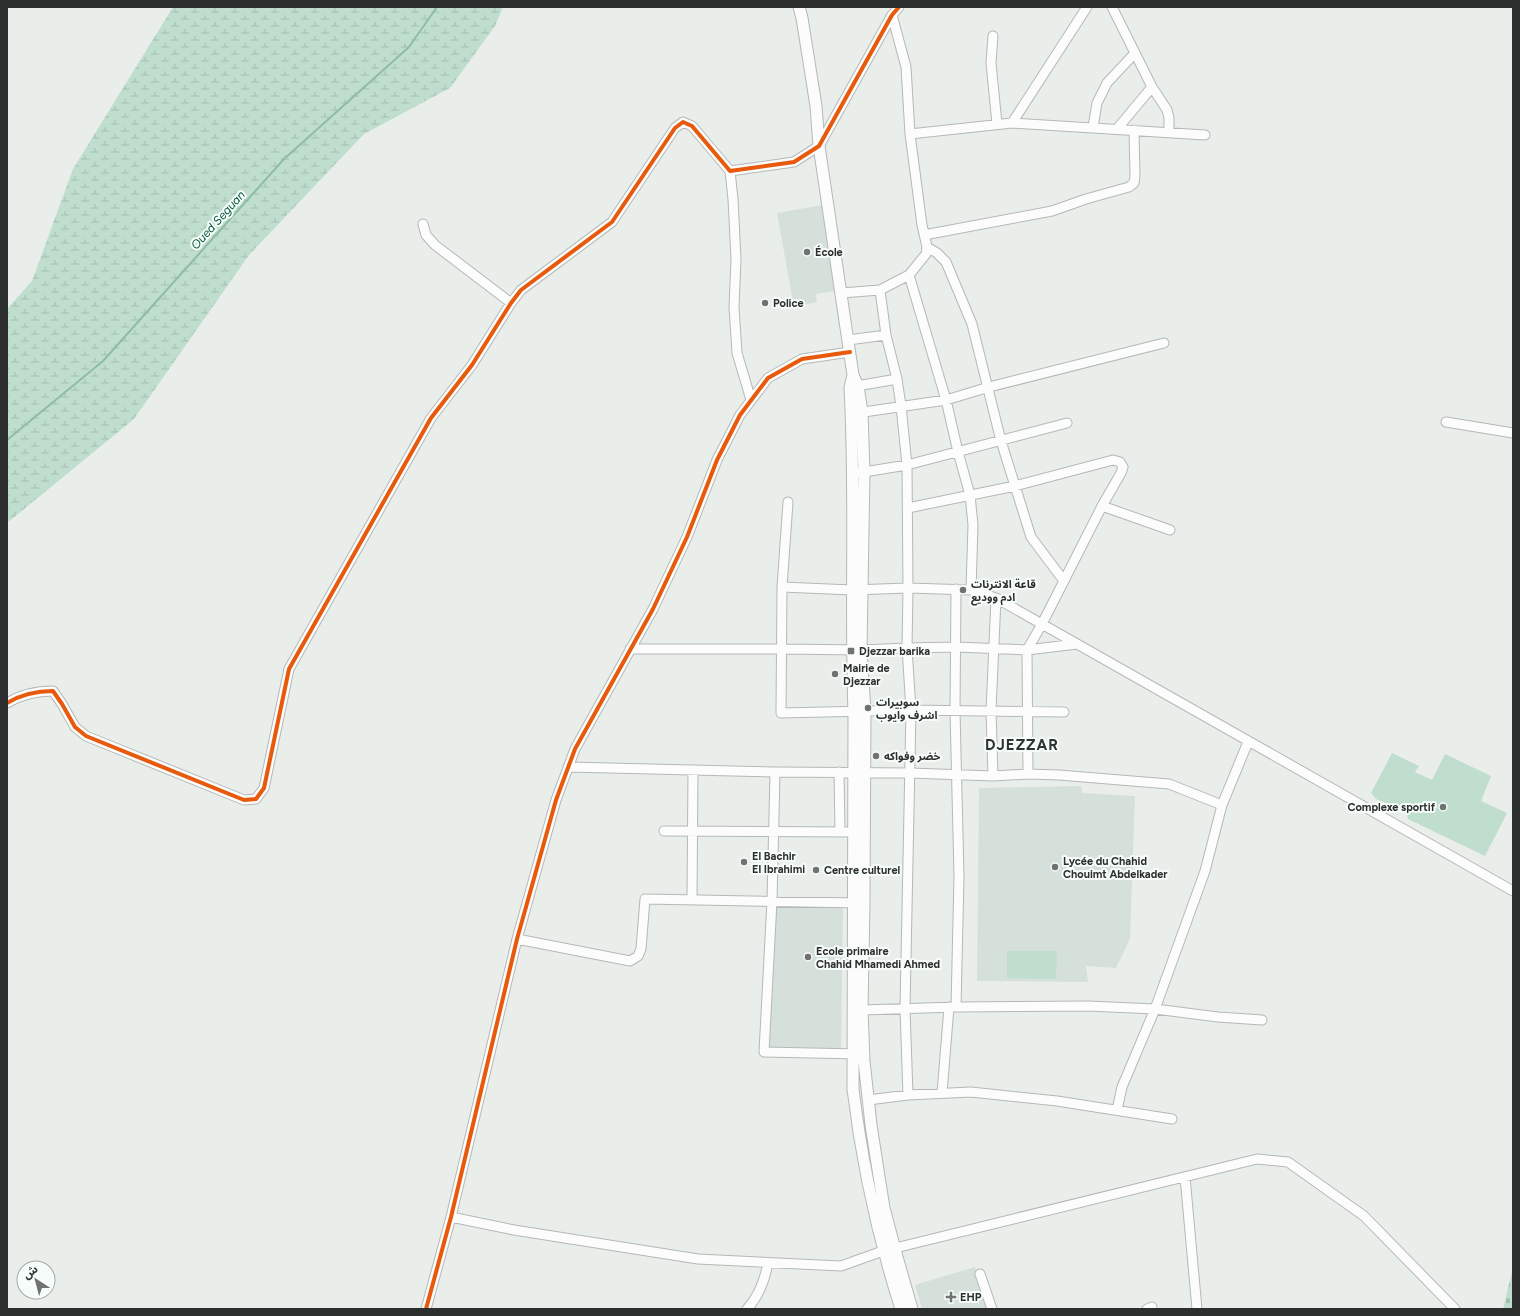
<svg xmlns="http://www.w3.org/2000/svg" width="1520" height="1316" viewBox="0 0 1520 1316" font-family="Figtree,'Noto Sans Arabic',sans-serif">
<defs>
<pattern id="wetland-marsh" width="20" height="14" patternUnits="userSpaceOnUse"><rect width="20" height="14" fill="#bfdece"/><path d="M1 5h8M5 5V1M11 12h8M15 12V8" fill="none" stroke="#a4bfb1"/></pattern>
<pattern id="cemetery-stones" width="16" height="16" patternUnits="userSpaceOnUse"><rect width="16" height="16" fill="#bfdece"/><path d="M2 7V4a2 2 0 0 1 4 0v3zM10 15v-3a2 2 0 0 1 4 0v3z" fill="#a4bfb1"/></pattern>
</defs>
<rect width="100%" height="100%" fill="#e9eeeb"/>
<path fill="#d6e0db" d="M822,205L836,291L816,294L817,302L794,307L777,213Z
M1081,786L1082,793L1135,796L1130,939L1116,968L1086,966L1088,982L977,981L979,788Z
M776,907H843L841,1049L769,1047L770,1006Z
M975,1267L988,1309H922L915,1285Z"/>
<path fill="#bfdece" d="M1392,753L1419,766L1415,772L1432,780L1445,754L1491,776L1481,801L1507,813L1485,856L1408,819L1407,812L1376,799L1371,793Z
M1007,951H1057L1056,979L1007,978Z"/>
<path fill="url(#wetland-marsh)" d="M173,7H503L495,26L450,88L364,134L249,255L134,419L7,523V309L32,281L73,169Z"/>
<path fill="url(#cemetery-stones)" d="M1513,1268V1309H1503Z"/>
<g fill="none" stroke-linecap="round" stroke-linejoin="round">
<path stroke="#8fbca6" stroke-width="2" d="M7,440L103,361L284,159L409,47L437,7"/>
<defs>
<path id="minor" d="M1112,7L1152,87L1167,110L1169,118V132
M993,36L991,63L997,124
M1012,123L1087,7
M1093,127L1097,103L1107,83L1135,53
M1117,129L1152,87
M910,134L1012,123L1205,135
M730,171L733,199L736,259L734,307L737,353L751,400
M423,224L426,235L435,245L511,303
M924,235L1052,211L1086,199L1129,187L1134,183L1135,176L1134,130
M927,247L937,253L946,262L972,324L1001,441L1031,537L1064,581
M909,275L946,400L958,452L970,495L973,525L971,590
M841,293L880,290L909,275L926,254L927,247L922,225L910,134L906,67L892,15
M848,340L886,335
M851,387L897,379
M857,413L946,400L989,387L1164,343
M1446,422L1513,433
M858,473L907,465L1067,423
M788,502L782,587L781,713L911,710L1064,712
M1102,506L1170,530
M908,508L1015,486L1113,460L1120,462L1123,467L1121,473L1102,506L1042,624L1027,650L1028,774
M782,587L852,590L908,588L971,590L996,598L1513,891
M956,589L955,711L959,876L956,1007
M630,649H782L861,650L907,648L956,647L1027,650L1077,644
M7,703C22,694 36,691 53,691L62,704L75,727L86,736L244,800L256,799L264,788L289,669L431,418L472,365L511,303L521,290L612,222L675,128L683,122L692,126L730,171L794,162L819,146L892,15L899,7
M568,767L775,772L910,773L993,776L1028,774L1059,775L1169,784L1222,805
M775,772L772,901L764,1052L859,1054
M839,772L840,832
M993,776L991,711L996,598
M664,831L853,832
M692,899L693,770
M517,939L630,961L638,956L641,949L645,899L859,903
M862,1010L956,1007L1088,1006L1155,1009L1218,1017L1262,1020
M942,1093L949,1007
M908,1095L971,1092L1057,1101L1172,1119
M868,1100L908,1095L905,1009L911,710L907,648L908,588L907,465L901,406L897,379L886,335L880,290
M1117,1110L1122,1087L1155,1009L1205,871L1222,805L1248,742
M1185,1177L1197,1309
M451,1217L514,1230L698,1259L841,1266L883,1251L1257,1159L1288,1162L1364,1216L1455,1309
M980,1274L992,1309
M426,1309L451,1217L517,939L556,800L575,749L653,609L687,537L717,460L740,415L768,378L802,359L850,352
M747,1309C759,1296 765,1279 768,1263
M1147,1309L1152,1307"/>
<path id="major" d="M799,7L802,18L816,106L819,146L853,375L858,386L862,412L864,472L861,650L865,711L864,903L862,1010L864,1061L871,1125L884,1208L897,1257L912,1309
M853,375L850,388C856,495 850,604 854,712L853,1089C862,1164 878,1237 901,1309"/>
</defs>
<use href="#minor" stroke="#b5b8b6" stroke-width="11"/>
<use href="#major" stroke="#b5b8b6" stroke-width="13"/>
<use href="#minor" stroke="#fcfcfc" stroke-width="9"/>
<use href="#major" stroke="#fcfcfc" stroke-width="11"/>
<defs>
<path id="cycleway" d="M7,703C22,694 36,691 53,691L62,704L75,727L86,736L244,800L256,799L264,788L289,669L431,418L472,365L511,303L521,290L612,222L675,128L683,122L692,126L730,171L794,162L819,146L892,15L899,7
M426,1309L451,1217L517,939L556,800L575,749L653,609L687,537L717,460L740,415L768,378L802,359L850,352"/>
</defs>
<use href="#cycleway" stroke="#f6fcf9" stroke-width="6"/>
<use href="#cycleway" stroke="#e8590c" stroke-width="4"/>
</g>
<g fill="#6f7270" stroke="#f6fcf9" stroke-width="1.5">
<circle cx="807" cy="252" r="4"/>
<circle cx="765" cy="303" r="4"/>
<circle cx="963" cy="590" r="4"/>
<rect x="847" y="647" width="8" height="8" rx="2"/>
<circle cx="835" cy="674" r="4"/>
<circle cx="868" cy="708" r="4"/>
<circle cx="876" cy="756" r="4"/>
<circle cx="1443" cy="807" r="4"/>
<circle cx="744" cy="862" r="4"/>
<circle cx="1055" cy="867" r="4"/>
<circle cx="816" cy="870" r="4"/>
<circle cx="808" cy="957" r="4"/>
<path d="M949 1291h4v4h4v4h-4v4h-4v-4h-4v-4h4z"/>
</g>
<g text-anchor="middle" stroke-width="4" stroke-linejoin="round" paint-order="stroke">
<g font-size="11" font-weight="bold" fill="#2d2f2e" stroke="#f6fcf9" text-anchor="start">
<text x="815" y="256">École</text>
<text x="773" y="307">Police</text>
<text x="971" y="588">قاعة الانترنات<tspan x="971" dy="13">ادم ووديع</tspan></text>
<text x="859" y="655">Djezzar barika</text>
<text x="843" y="672">Mairie de<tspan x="843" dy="13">Djezzar</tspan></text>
<text x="876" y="706">سوبيرات<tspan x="876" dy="13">اشرف وايوب</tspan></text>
<text x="884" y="760">خضر وفواكه</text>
<text x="1435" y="811" text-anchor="end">Complexe sportif</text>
<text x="752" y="860">El Bachir<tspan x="752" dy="13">El Ibrahimi</tspan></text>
<text x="1063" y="865">Lycée du Chahid<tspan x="1063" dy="13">Chouimt Abdelkader</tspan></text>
<text x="824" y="874">Centre culturel</text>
<text x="816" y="955">Ecole primaire<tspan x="816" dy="13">Chahid Mhamedi Ahmed</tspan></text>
<text x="960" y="1301">EHP</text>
</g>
<g font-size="12" font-style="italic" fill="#04593d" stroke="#f6fcf9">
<text transform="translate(218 220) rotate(-48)" y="4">Oued Seguan</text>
</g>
<g font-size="15" font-weight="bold" letter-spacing="1" fill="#2e3330" stroke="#f6fcf9">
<text x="1022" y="750">DJEZZAR</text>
</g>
</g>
<rect width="1520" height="1316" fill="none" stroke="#2d2f2e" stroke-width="16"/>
<g transform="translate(36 1280) rotate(324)"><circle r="19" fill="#f6fcf9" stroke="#a6aaa8"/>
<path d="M0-3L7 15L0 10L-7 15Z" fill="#6f7270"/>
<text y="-6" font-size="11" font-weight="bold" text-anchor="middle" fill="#2d2f2e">ش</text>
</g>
</svg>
